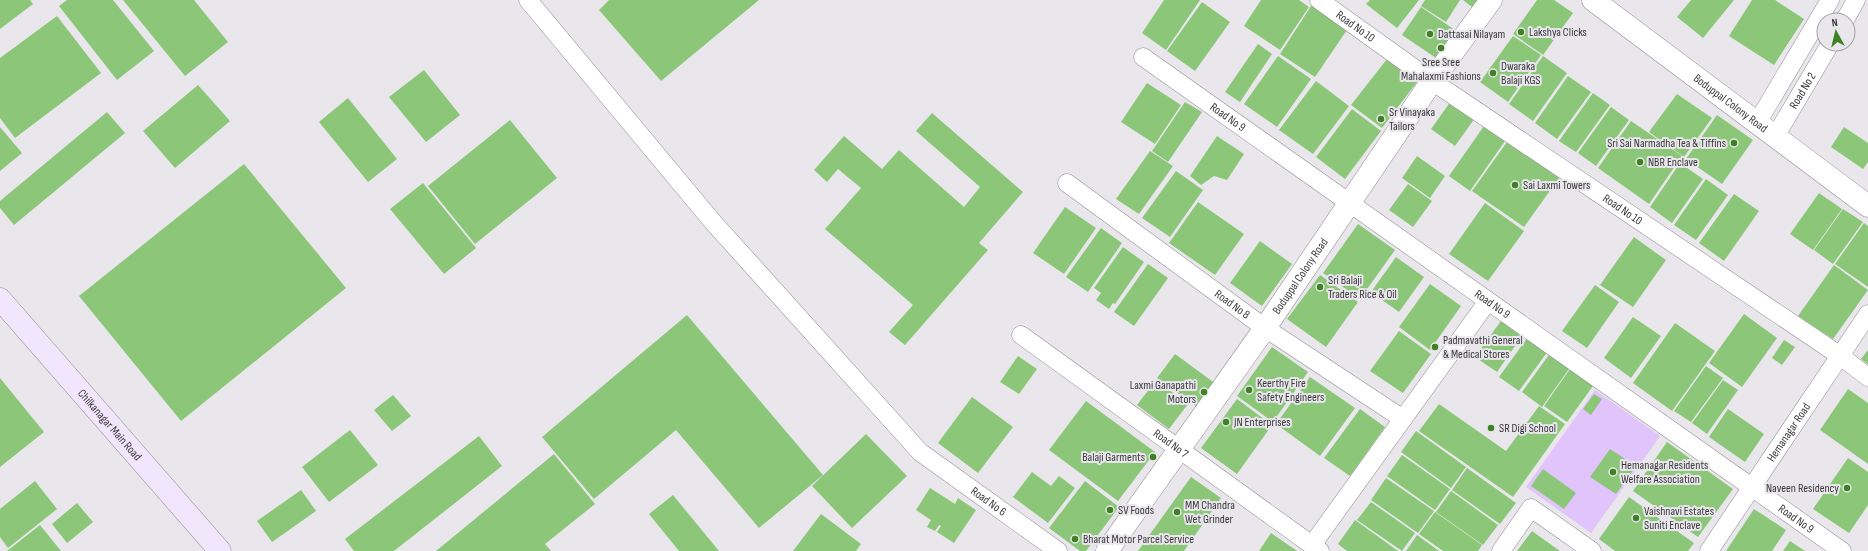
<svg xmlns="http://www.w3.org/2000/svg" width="1868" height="551" viewBox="0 0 1868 551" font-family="'Sofia Sans Condensed',sans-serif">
<rect width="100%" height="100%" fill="#e9e7ec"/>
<path fill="#e0c4fb" d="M1595,390L1660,436L1591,533L1526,487Z"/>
<path fill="#8cc779" d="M0,0H30L33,4L0,29Z
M67,0H113L154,51L117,80L59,6Z
M123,0H194L228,42L185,76Z
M609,0H759L661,81L599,10Z
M1164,0H1200L1166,50L1142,33Z
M1261,0H1299L1309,7L1280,50L1244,26Z
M1370,0H1419L1397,28L1366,4Z
M1425,0H1460L1446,22L1421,6Z
M1463,0H1478L1472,7Z
M1537,0H1554L1573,13L1543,55L1513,34Z
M1691,0H1734L1703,38L1677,17Z
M1752,0H1775L1804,19L1774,65L1729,36Z
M1202,2L1230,22L1195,71L1167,51Z
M1313,3L1349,27L1315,77L1280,54Z
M1421,7L1458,32L1439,60L1402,35Z
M57,16L101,73L15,138L0,118V58Z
M1513,36L1541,55L1508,102L1480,82Z
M1258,44L1272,54L1240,102L1225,92Z
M1278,56L1311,79L1277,127L1244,104Z
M1543,56L1567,73L1533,121L1509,104Z
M1387,59L1417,82L1382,128L1351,105Z
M424,70L460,115L426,142L389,97Z
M1568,76L1591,92L1557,139L1535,123Z
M1316,81L1349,106L1313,154L1279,130Z
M1147,83L1181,105L1155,144L1121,122Z
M198,85L230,121L175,168L143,131Z
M1593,93L1610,105L1576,152L1559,141Z
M1677,94L1712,118L1684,157L1649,132Z
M348,98L397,159L368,182L319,122Z
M1451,101L1475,118L1455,146L1431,129Z
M1185,102L1202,112L1168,162L1152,151Z
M1611,107L1629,120L1596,166L1578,153Z
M1352,109L1381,131L1345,179L1316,157Z
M107,112L125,133L14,225L0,208V201Z
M932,113L1023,192L979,243L988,250L905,345L889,332L913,305L825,229L861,188L838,169L827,182L814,170L844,136L882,169L899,150L964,207L980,187L916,131Z
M1717,115L1753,140L1722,184L1686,159Z
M510,120L557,178L475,244L428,186Z
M1631,121L1682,156L1649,204L1598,168Z
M1484,126L1505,141L1470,191L1449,176Z
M0,127L22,153L0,171Z
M1844,127L1868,143V162L1863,169L1831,147Z
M1217,136L1244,154L1227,180L1214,176L1201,185L1190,176Z
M1507,142L1559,178L1524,227L1472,191Z
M1150,151L1173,166L1139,214L1116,199Z
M1417,156L1445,176L1430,198L1402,178Z
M1680,163L1703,179L1672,223L1650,207Z
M244,164L346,288L181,421L79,296Z
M1176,171L1203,190L1170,237L1142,218Z
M1706,179L1728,195L1696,240L1674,225Z
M423,183L476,248L444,274L390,209Z
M1408,184L1432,201L1413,227L1389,210Z
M1819,193L1842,209L1813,250L1790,234Z
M1734,194L1759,211L1724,261L1699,243Z
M1198,202L1244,234L1215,275L1169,243Z
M1485,203L1524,231L1488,281L1449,254Z
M1065,207L1096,228L1064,274L1033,253Z
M1843,209L1863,222L1833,264L1814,250Z
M1864,223L1868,226V287L1835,264Z
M1358,224L1395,250L1360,299L1323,273Z
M1101,228L1122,243L1088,292L1066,277Z
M1634,237L1666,260L1633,307L1600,285Z
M1260,241L1292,264L1262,306L1230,283Z
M1123,247L1144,262L1115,304L1113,303L1109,309L1096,300L1101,293L1094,288Z
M1396,257L1424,277L1399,312L1371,292Z
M1148,264L1168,278L1134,326L1114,312Z
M1834,265L1868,290L1833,339L1798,316Z
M1320,275L1358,302L1326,347L1287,319Z
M1430,284L1461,306L1430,350L1399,327Z
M1595,285L1619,302L1587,348L1562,331Z
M1744,314L1777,338L1742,387L1709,363Z
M687,315L823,475L759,528L676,430L594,499L542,437Z
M1633,317L1661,336L1631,378L1604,358Z
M1503,318L1524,333L1497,372L1475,357Z
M1675,323L1715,351L1672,411L1633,383Z
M1399,331L1431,354L1403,393L1370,371Z
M1528,337L1548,351L1519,391L1499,377Z
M1784,340L1795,347L1782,365L1772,358Z
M1272,347L1308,372L1273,422L1237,396Z
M1868,350V364L1861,359Z
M1551,352L1571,366L1542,407L1522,392Z
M1175,354L1216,384L1198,408L1157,378Z
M1018,356L1037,369L1019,394L1000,382Z
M1706,366L1723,378L1691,422L1674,411Z
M1570,369L1593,386L1567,422L1544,406Z
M1310,377L1355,408L1320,456L1276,424Z
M0,378L44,432L0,467Z
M1156,380L1188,404L1169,429L1137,405Z
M1723,380L1738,390L1707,434L1692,423Z
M1848,389L1868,403V464L1820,430Z
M1594,394L1602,399L1591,415L1583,409Z
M393,395L411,416L392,431L374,410Z
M972,397L1013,427L978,473L938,443Z
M1237,399L1272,425L1237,474L1201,448Z
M1086,401L1155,452L1118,501L1049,450Z
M1439,404L1506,451L1539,406L1565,424L1513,497L1419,431Z
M1360,409L1385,427L1350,476L1324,458Z
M1728,409L1764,434L1745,462L1709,437Z
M350,430L378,465L329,502L302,467Z
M1416,431L1466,467L1451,488L1401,452Z
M866,434L907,476L852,528L812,486Z
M479,436L502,466L394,551H354L345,539Z
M1667,442L1733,489L1698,537L1633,491Z
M1610,449L1636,466L1616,494L1590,477Z
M554,454L595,504L545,544L551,551H436Z
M1402,455L1450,489L1435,510L1387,476Z
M1848,458L1868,472V505L1849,533L1813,509Z
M1467,468L1516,503L1500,524L1452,490Z
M1543,469L1576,493L1564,509L1531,486Z
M1032,472L1051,486L1059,476L1075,488L1048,523L1013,497Z
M1191,477L1221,498L1184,551H1138Z
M1386,478L1434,511L1418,533L1371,500Z
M35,481L57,509L8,548L0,537V509Z
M1085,481L1119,507L1086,551H1080L1049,528Z
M930,488L955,504L958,498L976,510L954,543L937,532L941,526L939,525L935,531L927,527L931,520L916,510Z
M301,490L316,511L272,542L257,521Z
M1451,491L1498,525L1483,545L1436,512Z
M673,495L719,551H679L649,514Z
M1629,497L1694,543L1688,551H1615L1599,539Z
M1371,502L1415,533L1402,551L1357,520Z
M77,503L93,522L67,543L52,524Z
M1754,509L1786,530L1772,551H1726Z
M1435,512L1482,545L1478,551H1443L1419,534Z
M821,514L861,544L856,551H793Z
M1355,520L1398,551H1347L1338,544Z
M40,525L61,551H7Z
M1532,531L1560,551H1517Z
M1271,533L1297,551H1259Z
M1417,535L1439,551H1406Z
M1790,541L1805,551H1783Z"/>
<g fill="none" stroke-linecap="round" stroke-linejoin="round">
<defs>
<g id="minor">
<path id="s1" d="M528,0L712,221L920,452L1058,551"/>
<path id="s2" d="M1319,0L1432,81L1839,355L1868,377"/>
<path d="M1845,20L1856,0"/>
<path id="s3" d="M1143,57L1842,551"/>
<path d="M1757,123L1830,0"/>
<path id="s4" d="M1775,137L1830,44"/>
<path id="s5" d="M1067,183L1265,328L1403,419"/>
<path id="s6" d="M1021,335L1320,551"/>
<path d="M1312,545L1488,301"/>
<path d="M1501,551L1531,508L1592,551"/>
<path id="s7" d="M1709,551L1868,314"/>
</g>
<g id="tertiary">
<path id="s8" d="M1593,0L1868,206"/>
<path id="s9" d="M1107,551L1265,328L1432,81L1491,0"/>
</g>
<g id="secondary">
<path id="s10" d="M0,299L220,551"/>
</g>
</defs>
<use href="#minor" stroke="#908d93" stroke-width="19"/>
<use href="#tertiary" stroke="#908d93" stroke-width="23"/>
<use href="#secondary" stroke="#908d93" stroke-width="23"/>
<use href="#minor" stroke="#fff" stroke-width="18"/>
<use href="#tertiary" stroke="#fff" stroke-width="22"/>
<use href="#secondary" stroke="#f2e6fc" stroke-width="22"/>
</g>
<g fill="#3f8224" stroke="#e9e7ec" stroke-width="1.5">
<circle cx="1521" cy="32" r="4"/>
<circle cx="1430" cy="34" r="4"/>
<circle cx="1441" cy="48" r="4"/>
<circle cx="1493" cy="73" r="4"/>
<circle cx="1381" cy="119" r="4"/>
<circle cx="1734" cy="143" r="4"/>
<circle cx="1640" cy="162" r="4"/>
<circle cx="1515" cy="185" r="4"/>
<circle cx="1320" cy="287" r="4"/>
<circle cx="1435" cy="347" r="4"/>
<circle cx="1249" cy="390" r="4"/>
<circle cx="1204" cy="392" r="4"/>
<circle cx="1226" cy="422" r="4"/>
<circle cx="1491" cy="428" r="4"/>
<circle cx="1153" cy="457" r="4"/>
<circle cx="1613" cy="472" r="4"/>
<circle cx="1847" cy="488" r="4"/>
<circle cx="1110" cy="510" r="4"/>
<circle cx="1177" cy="512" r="4"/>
<circle cx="1636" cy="518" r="4"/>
<circle cx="1075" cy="539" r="4"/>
</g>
<g text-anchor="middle" stroke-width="4" stroke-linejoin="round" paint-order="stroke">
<g font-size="12" fill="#39383a" stroke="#e9e7ec">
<text dy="4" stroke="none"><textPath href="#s2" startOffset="45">Road No 10</textPath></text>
<text dy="4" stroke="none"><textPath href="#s4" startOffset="54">Road No 2</textPath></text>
<text dy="4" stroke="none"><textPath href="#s8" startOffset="172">Boduppal Colony Road</textPath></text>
<text dy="4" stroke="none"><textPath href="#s3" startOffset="104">Road No 9</textPath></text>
<text dy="4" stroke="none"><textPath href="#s2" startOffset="369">Road No 10</textPath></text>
<text dy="4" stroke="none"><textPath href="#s9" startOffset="336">Boduppal Colony Road</textPath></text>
<text dy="4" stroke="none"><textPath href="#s5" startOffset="205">Road No 8</textPath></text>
<text dy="4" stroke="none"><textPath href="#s3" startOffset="428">Road No 9</textPath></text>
<text dy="4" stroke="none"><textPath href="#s10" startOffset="167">Chilkanagar Main Road</textPath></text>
<text dy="4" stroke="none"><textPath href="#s7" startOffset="143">Hemanagar Road</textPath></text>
<text dy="4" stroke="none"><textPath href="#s6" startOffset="185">Road No 7</textPath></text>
<text dy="4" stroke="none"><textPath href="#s1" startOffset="683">Road No 6</textPath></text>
<text dy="4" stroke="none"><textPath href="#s3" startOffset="800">Road No 9</textPath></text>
</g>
<g font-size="12" fill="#39383a" stroke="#e9e7ec" text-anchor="start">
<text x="1529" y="36">Lakshya Clicks</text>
<text x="1438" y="38">Dattasai Nilayam</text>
<text x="1441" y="66" text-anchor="middle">Sree Sree<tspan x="1441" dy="14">Mahalaxmi Fashions</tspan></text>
<text x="1501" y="70">Dwaraka<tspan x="1501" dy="14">Balaji KGS</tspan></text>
<text x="1389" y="116">Sr Vinayaka<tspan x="1389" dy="14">Tailors</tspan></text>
<text x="1726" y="147" text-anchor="end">Sri Sai Narmadha Tea &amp; Tiffins</text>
<text x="1648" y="166">NBR Enclave</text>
<text x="1523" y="189">Sai Laxmi Towers</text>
<text x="1328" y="284">Sri Balaji<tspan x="1328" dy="14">Traders Rice &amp; Oil</tspan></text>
<text x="1443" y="344">Padmavathi General<tspan x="1443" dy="14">&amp; Medical Stores</tspan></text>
<text x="1257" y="387">Keerthy Fire<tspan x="1257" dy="14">Safety Engineers</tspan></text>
<text x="1196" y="389" text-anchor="end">Laxmi Ganapathi<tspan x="1196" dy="14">Motors</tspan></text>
<text x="1234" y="426">JN Enterprises</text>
<text x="1499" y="432">SR Digi School</text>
<text x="1145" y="461" text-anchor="end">Balaji Garments</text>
<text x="1621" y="469">Hemanagar Residents<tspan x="1621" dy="14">Welfare Association</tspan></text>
<text x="1839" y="492" text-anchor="end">Naveen Residency</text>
<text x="1185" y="509">MM Chandra<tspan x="1185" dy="14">Wet Grinder</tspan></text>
<text x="1118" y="514">SV Foods</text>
<text x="1644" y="515">Vaishnavi Estates<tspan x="1644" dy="14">Suniti Enclave</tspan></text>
<text x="1083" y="543">Bharat Motor Parcel Service</text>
</g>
</g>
<g transform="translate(1836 32) rotate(352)"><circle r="19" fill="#e9e7ec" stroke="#a3a1a5"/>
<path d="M0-3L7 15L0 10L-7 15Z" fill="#3f8224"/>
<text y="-6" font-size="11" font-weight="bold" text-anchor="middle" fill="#39383a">N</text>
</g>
</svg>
